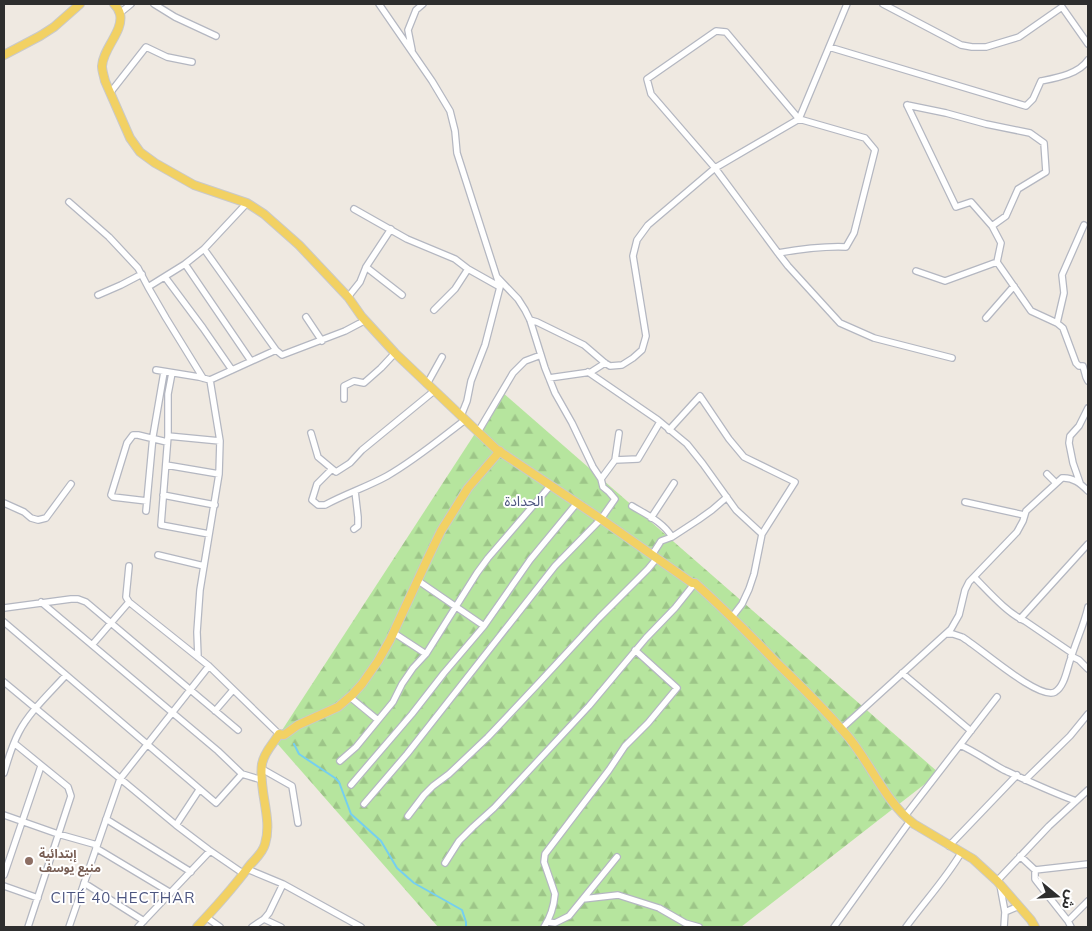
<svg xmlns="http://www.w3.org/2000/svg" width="1092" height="931" viewBox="0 0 1092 931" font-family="Mulish,'Noto Sans Arabic',sans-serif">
<defs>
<pattern id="forest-firs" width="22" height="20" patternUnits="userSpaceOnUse" patternTransform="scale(1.25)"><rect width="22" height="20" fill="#b6e59e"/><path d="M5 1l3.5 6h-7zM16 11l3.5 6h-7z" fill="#9dc588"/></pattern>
</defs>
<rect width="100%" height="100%" fill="#efe9e1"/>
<path fill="url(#forest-firs)" d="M502,392L939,773L741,927H438L275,741Z"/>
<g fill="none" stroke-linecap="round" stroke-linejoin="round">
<path stroke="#75cff0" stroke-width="2" d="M294,744L299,754L335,778L339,782L351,814L381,841L397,868L414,883L462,910L466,922V927"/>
<defs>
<path id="minor" d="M154,4L175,17L216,36
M379,4L432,81L450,111L455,131L457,153L500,287L485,345L471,381L467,401L461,416
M883,4L961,45L972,47H986L1019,37L1062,7L1088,44
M120,13L131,4
M829,47L1026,106L1033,99L1041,81C1056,78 1079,74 1088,60
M412,50L408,30L416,10L423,4
M110,93L146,47L167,57L192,62
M907,105L956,207L971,202L992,226L1001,243L997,262L1031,311L1057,323L1063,328L1076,363L1079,366H1083L1086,377L1088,381
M907,105L946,113L986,124L1030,133L1044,143L1046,172L1018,189L1006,216L992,226
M69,202L109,237L138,268L148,287L166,318L203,378
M354,209L407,239L455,259L468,269L500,287
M204,249L276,350
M778,253C801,249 823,246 846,247L854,233L875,150L865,138L799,119L726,32L716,31L647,79L651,94L715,168L778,253L788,266L840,323L874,338L952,358
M185,264L251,361
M366,267L402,295
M916,271L945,281L997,262
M165,277L203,328L232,370
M148,287L185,264L204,249L247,203
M98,295L121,285L142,274
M348,297L360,282L366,267L391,229
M434,310L455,289L468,269
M306,317L322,341
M986,318L1014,286
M530,320L537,322L584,345L605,363L610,366L622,365L633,358L642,350L646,336L633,256L637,240L648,225L715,168L799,119L847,4
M1057,323L1064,293L1062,275L1084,225
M156,370L199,377L210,380L276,350L282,355L345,331L362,322V317
M588,372L658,420L687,444L703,464L736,510L762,534
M172,373L168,394V436L161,525L209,534
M549,378L591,372L605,363
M427,384L442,357
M344,399V386L354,381L364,383L381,368L395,353
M669,430L700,396L729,439L744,457L795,482L762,534L754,574L749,589L742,604L732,617
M478,432L513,373L525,361L541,355
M311,433L318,457L336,472L350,463L362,450L434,391
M168,436L220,441
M615,460L619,433
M166,465L219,474
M332,469L317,484L312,500L318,505H325C345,494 367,487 387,476C415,460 440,439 465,420
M1047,474L1056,483
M601,479L615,460L638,459L660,422
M1080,483L1073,463L1069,443L1070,436L1079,426L1088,408
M163,495L215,505
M147,501L113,497L111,495L127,443L133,435H138L167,442
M965,502L1024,515
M4,503L24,512L31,518L38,520L46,518L71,484
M632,506C647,515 663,522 672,537
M146,511L153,436L164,372
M651,518L674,483
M354,529L358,526V517L355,491
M158,555L204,566
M652,555L661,541L672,537L698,520L712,510L727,497
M129,566L126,597L129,602L209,666L279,734
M974,577C988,591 1008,614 1025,621L1072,653
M417,580L484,626
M41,602L218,751L242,774L262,780
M4,608L71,599H78L86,602L238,730
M1020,619L1088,544
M4,622L216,803L242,774
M394,633L426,654
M946,634H953L962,637C978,646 1039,701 1055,692C1065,686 1067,668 1071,658C1076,641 1084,625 1088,607
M92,645L129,602
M1071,656L1079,660L1088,669
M198,657L197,632L200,590L219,474L220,441L210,380
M902,673L971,731
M4,682L176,825L209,850L244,874
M350,697L378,720
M215,711L233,690
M841,729L951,629L959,615L965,590L969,582L1017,532L1023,521L1026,511L1062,478C1073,477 1081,484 1088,491
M14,743L68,787L71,796L28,927
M960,745C976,752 989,762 1004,770C1028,781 1051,792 1076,801
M340,761L356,747L393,702L402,684L413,668L426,654L477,573L488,558L551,485
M262,769L292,786L298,823
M4,773C8,759 12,745 19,732C30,711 50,693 66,675
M1025,780L1070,736L1088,714
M351,785L412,714L444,673L484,626L530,560L577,503
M364,804L407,754L555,566L601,519L615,499L609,492L603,487L601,479L593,467L572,423L555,393L545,368L530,320L525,310L518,299L497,277
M4,815L58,834L97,845
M408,816L424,795L433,786L449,774L488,737L537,685L599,618L648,569L657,558
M905,816L997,697
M106,819L191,872
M176,825L199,790
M949,846L1017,775
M96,848L171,893
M1020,856L1035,870L1088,864
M445,863L459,841L473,827L494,808L589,706L646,638L675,608L695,583
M247,869L283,884L361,927
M1035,870V879L1038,883L1068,921L1071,927
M4,875L41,766
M997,881L1049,826L1088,790
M84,883L144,921
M1000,885L1005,912L1004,927
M4,886L38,898
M583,899L618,895L659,908L685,923L699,927
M1005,912L1019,906
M206,917L220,927
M264,919L281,927
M1068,921L1088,901
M548,922L555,923L569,916L617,857
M69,927L120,779L209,666
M138,927L210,851
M252,927L264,919L269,913L283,884
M544,927C550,918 554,905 555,894L544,862L545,854L609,770L625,746L648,723L677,688L635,650
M834,927L910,821
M906,927C924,902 945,880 961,853"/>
<path id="major" d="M114,4C116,6 119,10 120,14C124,31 103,48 102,66C102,71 104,76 105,81L130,138L140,152L155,163L194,185L247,203L264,214L299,245L348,297L362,317L395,353L496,449L601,519L692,583H695C724,609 752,637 779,665C802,687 824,709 845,733C870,761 884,801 914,824L973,859L997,881L1031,920L1035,927
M4,55L40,36L54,27L80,4
M197,927C214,909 232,889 247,869C253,860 262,855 265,844C273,819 258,790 262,764C264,752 274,743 279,734L284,735L298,725L338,707L352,695L362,684L378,661L390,640L428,558L441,531L468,488L500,451"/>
</defs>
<use href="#minor" stroke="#b4b7c1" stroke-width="8"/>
<use href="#major" stroke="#c9c9c9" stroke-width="10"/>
<use href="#minor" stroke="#fff" stroke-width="5.5"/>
<use href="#major" stroke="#f2d163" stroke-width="8"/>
</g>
<circle fill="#8d6e63" stroke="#fff" stroke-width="2" cx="29" cy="861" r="5"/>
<g text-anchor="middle" stroke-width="4" stroke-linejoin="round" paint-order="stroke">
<g font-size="12" font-weight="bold" fill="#785e54" stroke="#fff" text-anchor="start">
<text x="39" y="858">إبتدائية<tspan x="39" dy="14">منيع يوسف</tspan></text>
</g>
<g font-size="14" fill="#4d5680" stroke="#fff">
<text x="524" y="506">الحدادة</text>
</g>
<g font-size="15" letter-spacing="1" fill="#4d5680" stroke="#fff">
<text x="123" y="903">CITÉ 40 HECTHAR</text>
</g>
</g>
<rect width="1092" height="931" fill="none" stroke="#2e2e2e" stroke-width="10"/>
<g transform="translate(1057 896) rotate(108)" stroke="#ffffff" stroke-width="4" paint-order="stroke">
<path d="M0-4L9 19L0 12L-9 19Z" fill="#2e2e2e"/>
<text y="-8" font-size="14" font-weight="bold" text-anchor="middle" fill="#2e2e2e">ش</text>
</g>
</svg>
